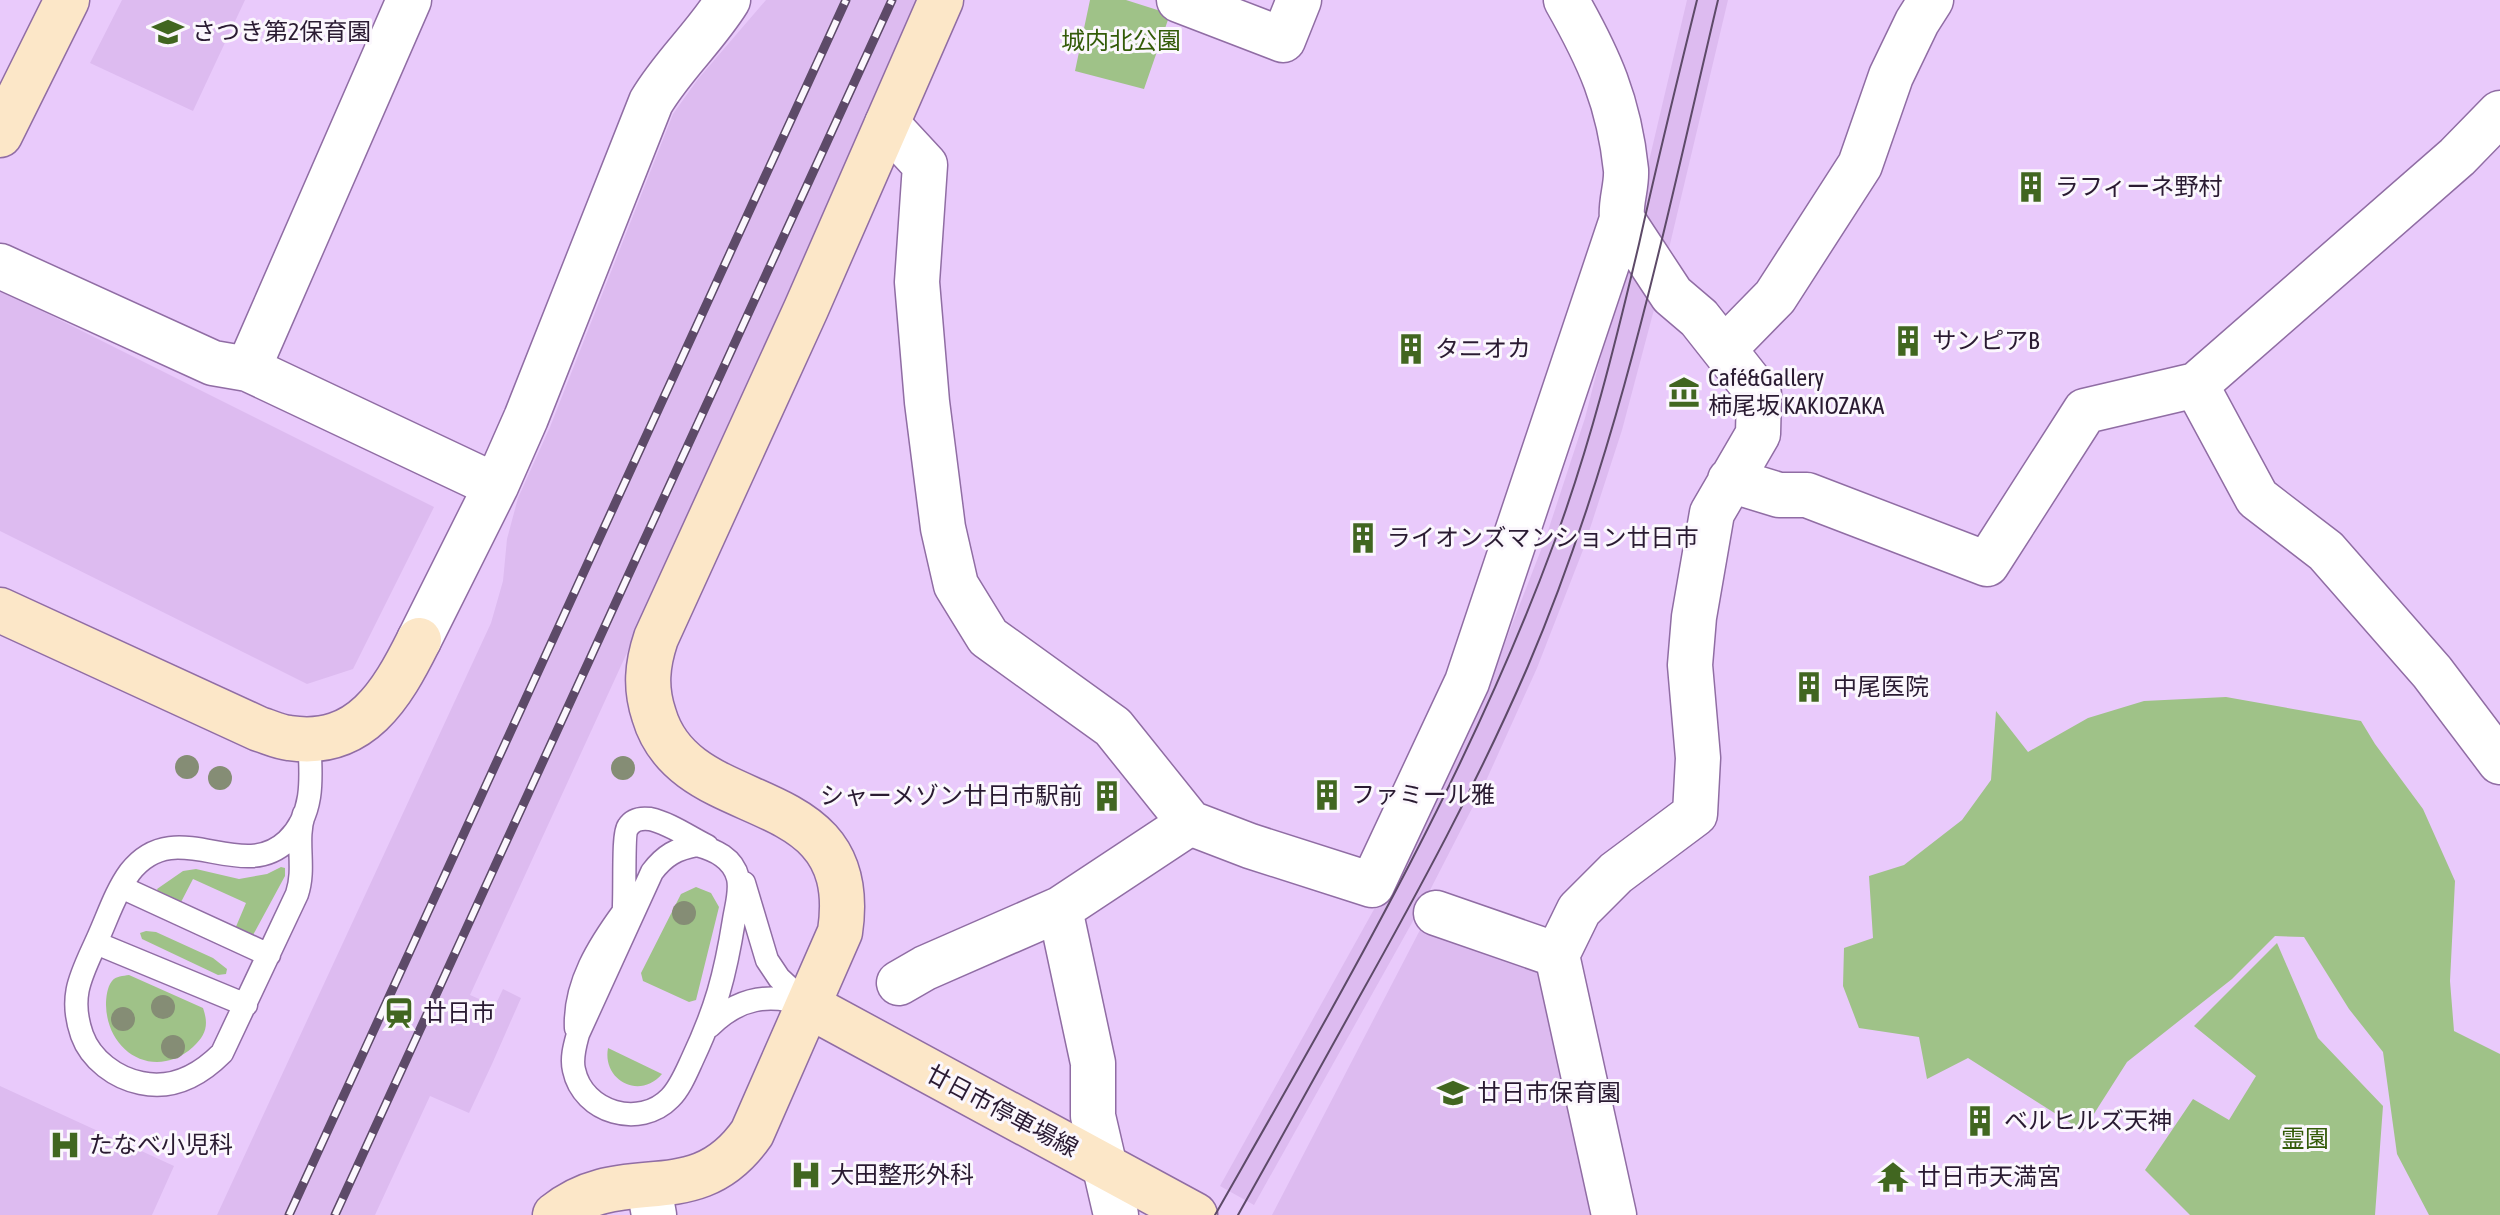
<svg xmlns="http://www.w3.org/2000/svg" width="2500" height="1215" viewBox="0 0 2500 1215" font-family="'Asap Condensed','Noto Sans JP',sans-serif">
<rect width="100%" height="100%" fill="#e9cafb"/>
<path fill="#ddbbf0" d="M122,0H245L193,111L90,63Z
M766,0H916L726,437L470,995L495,1006L503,989L521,998L492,1064L469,1113L430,1096L375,1215H217L491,623L503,581L507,539L518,498L550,427L673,114L698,79Z
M1687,0H1728L1666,261L1636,216Z
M1626,258L1656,302L1622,430L1583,550L1537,668L1485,783L1427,896L1254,1205L1220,1186L1392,877L1449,766L1501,653L1546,537L1585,418Z
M0,290L434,507L353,669L307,684L0,531Z
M1421,928L1540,970L1599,1215H1272Z
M0,1086L174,1166L152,1215H0Z"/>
<path fill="#9fc288" d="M1090,0H1126L1170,14L1144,89L1075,71Z
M2226,697L2361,721L2375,744L2423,809L2455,881L2450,981L2454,1031L2500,1054V1215H2429L2397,1154L2383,1052L2349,1009L2304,937L2275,936L2232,979L2127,1062L2083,1131L1968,1058L1927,1079L1919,1037L1859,1028L1843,986L1844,948L1873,938L1869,876L1904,865L1962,820L1991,780L1996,711L2028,752L2088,718L2144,701Z
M281,867L285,868V876L253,935L235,929L246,903L193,879L180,904L160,895L157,889L183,871L196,869L239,879L267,874Z
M696,887L711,893L719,907L696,1000L689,1002L643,981L641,973L681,894Z
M146,931L156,932L213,958L227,969L226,974L218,975L142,939L140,933Z
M2277,943L2318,1038L2383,1106L2375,1215H2190L2145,1170L2193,1099L2229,1120L2256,1076L2194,1026Z
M129,975L203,1008C209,1025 206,1035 193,1047C155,1081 107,1053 106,1005C106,998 107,987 112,981C116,976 123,976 129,975Z
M608,1048L662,1074C640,1100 602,1081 608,1048Z"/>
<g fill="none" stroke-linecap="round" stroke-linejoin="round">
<defs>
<path id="lane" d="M304,814C295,841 306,867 297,894L222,1053C200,1075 173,1090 141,1083C116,1078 91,1060 82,1035C68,995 82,974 98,938C108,916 116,891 130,872C176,813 240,885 287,841C316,813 311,774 309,738
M697,845C715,850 733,858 738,878C741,891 736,907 734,920C725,976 716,1009 692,1060C686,1073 680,1088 670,1098C640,1129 583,1113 574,1070C571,1058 575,1045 578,1034L652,872C665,855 676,849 697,845Z
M744,883L767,960L779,978L809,1006
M121,887L269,955
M623,920C626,902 622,835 628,827C633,819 642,818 650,819C669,823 689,837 707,846
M96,943L246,1005
M710,1026C738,998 769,992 806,1005
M576,1028C574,984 599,945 624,911"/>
<path id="street" d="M1179,0L1283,40L1299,0
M887,124L925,165L917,282L927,402L943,528L956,585L988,637L1113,727L1190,823L1250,846L1372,885L1467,682L1622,219C1620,202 1627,187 1626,170C1619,102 1599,58 1566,0
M0,266L213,363L248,369L496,486
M1724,349L1775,297L1860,165L1891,76L1917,22L1931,0
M248,369L409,0
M2196,385L2457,157L2500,113
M1730,480L1779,495H1807L1987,564L2085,411L2196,385L2257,498L2326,551L2432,672L2500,762
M419,640L496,486L526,418L651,102C673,65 705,37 728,0
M1060,909L1093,1063V1116L1116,1215
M1436,913L1557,955L1614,1215
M1557,955L1579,910L1616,873L1695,814L1698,758L1690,665L1694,617L1712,513L1758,434L1759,394L1699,318L1672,295L1622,219
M899,983L925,968L1060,909L1190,823
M650,1193L654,1215"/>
<path id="secondary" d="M0,135L67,0
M0,610L259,729C269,732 279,737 289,738C361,749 392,694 419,640
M809,1006L1195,1215
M555,1215C625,1159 695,1215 752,1133L840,932C863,777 686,825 654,715C645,688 647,665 656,638L806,309L941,0"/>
</defs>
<use href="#lane" stroke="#906da4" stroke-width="25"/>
<use href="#street" stroke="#906da4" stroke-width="47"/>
<use href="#secondary" stroke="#906da4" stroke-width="47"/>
<use href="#lane" stroke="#fff" stroke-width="22"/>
<use href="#street" stroke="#fff" stroke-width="44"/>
<use href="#secondary" stroke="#fce7c8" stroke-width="44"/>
<path stroke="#5d4a68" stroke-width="2" d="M1215,1215C1339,997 1467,779 1554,543C1590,446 1615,345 1639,244C1657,163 1677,81 1697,0
M1238,1215C1278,1144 1317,1073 1357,1001C1418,892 1478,782 1528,666C1619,453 1665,224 1718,0"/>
<defs>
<path id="rail" d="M289,1215L846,0
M335,1215L892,0"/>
</defs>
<use href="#rail" stroke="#5d4a68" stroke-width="9"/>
<use href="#rail" stroke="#fbf7fd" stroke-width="6" stroke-dasharray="18" stroke-linecap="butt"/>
</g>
<g fill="#858d75">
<circle cx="187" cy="767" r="12"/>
<circle cx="623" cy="768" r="12"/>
<circle cx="220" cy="778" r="12"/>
<circle cx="684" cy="913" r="12"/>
<circle cx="163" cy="1007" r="12"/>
<circle cx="123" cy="1019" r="12"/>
<circle cx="173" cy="1047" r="12"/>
</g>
<defs>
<symbol id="school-bare" viewBox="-9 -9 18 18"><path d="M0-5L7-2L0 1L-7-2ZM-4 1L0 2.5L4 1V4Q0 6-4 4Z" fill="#416620" stroke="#fbf7fd" stroke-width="2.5" paint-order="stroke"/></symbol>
<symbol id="building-bare" viewBox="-9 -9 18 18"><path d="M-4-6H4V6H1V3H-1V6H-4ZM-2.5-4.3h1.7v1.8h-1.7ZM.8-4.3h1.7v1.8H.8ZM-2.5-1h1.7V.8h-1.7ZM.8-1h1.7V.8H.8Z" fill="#416620" stroke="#fbf7fd" stroke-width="2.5" paint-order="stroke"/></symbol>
<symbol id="museum-bare" viewBox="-9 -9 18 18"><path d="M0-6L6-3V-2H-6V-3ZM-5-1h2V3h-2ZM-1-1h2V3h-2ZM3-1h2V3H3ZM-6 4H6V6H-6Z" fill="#416620" stroke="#fbf7fd" stroke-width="2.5" paint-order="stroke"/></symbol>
<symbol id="station-bare" viewBox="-9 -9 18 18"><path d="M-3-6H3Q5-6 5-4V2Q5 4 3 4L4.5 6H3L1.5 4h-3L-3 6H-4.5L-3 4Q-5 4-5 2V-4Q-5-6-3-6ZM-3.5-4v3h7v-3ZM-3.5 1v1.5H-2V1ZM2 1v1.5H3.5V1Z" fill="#416620" stroke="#fbf7fd" stroke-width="2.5" paint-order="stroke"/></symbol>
<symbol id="hospital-bare" viewBox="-9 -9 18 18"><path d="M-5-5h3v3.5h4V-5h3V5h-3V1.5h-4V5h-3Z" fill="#416620" stroke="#fbf7fd" stroke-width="2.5" paint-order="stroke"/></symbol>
<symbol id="temple-bare" viewBox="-9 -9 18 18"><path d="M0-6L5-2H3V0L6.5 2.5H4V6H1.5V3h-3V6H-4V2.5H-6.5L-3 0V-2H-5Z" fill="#416620" stroke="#fbf7fd" stroke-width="2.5" paint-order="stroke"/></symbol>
</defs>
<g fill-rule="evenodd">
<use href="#school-bare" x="146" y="10" width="44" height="44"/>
<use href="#building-bare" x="2009" y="165" width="44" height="44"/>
<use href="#building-bare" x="1886" y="319" width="44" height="44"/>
<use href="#building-bare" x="1389" y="327" width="44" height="44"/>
<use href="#museum-bare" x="1662" y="370" width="44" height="44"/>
<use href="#building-bare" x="1341" y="516" width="44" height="44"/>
<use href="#building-bare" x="1787" y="665" width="44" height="44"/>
<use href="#building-bare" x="1305" y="773" width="44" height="44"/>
<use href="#building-bare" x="1085" y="774" width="44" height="44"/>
<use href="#station-bare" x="377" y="991" width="44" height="44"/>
<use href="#school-bare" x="1431" y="1071" width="44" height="44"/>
<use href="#building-bare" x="1958" y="1099" width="44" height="44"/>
<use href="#hospital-bare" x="43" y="1123" width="44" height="44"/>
<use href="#hospital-bare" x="784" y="1153" width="44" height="44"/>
<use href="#temple-bare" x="1871" y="1155" width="44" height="44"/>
</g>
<g text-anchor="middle" stroke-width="6" stroke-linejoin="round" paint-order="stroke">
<g font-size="24" fill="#2a1b32" stroke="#fbf7fd" text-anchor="start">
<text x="192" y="40">さつき第2保育園</text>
<text x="2055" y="195">ラフィーネ野村</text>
<text x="1932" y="349">サンピアB</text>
<text x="1435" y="357">タニオカ</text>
<text x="1708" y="386">Café&amp;Gallery<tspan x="1708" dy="28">柿尾坂 KAKIOZAKA</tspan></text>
<text x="1387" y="546">ライオンズマンション廿日市</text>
<text x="1833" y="695">中尾医院</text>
<text x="1351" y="803">ファミール雅</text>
<text x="1083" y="804" text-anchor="end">シャーメゾン廿日市駅前</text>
<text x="423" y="1021">廿日市</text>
<text x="1477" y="1101">廿日市保育園</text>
<text x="2004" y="1129">ベルヒルズ天神</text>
<text x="89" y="1153">たなべ小児科</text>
<text x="830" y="1183">大田整形外科</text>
<text x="1917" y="1185">廿日市天満宮</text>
</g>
<g font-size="24" fill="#335b08" stroke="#fbf7fd">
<text x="1121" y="49">城内北公園</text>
<text x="2305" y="1147">霊園</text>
</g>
<g font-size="24" fill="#2a1b32" stroke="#fbf7fd">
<text transform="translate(1002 1111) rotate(28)" y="8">廿日市停車場線</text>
</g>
</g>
</svg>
